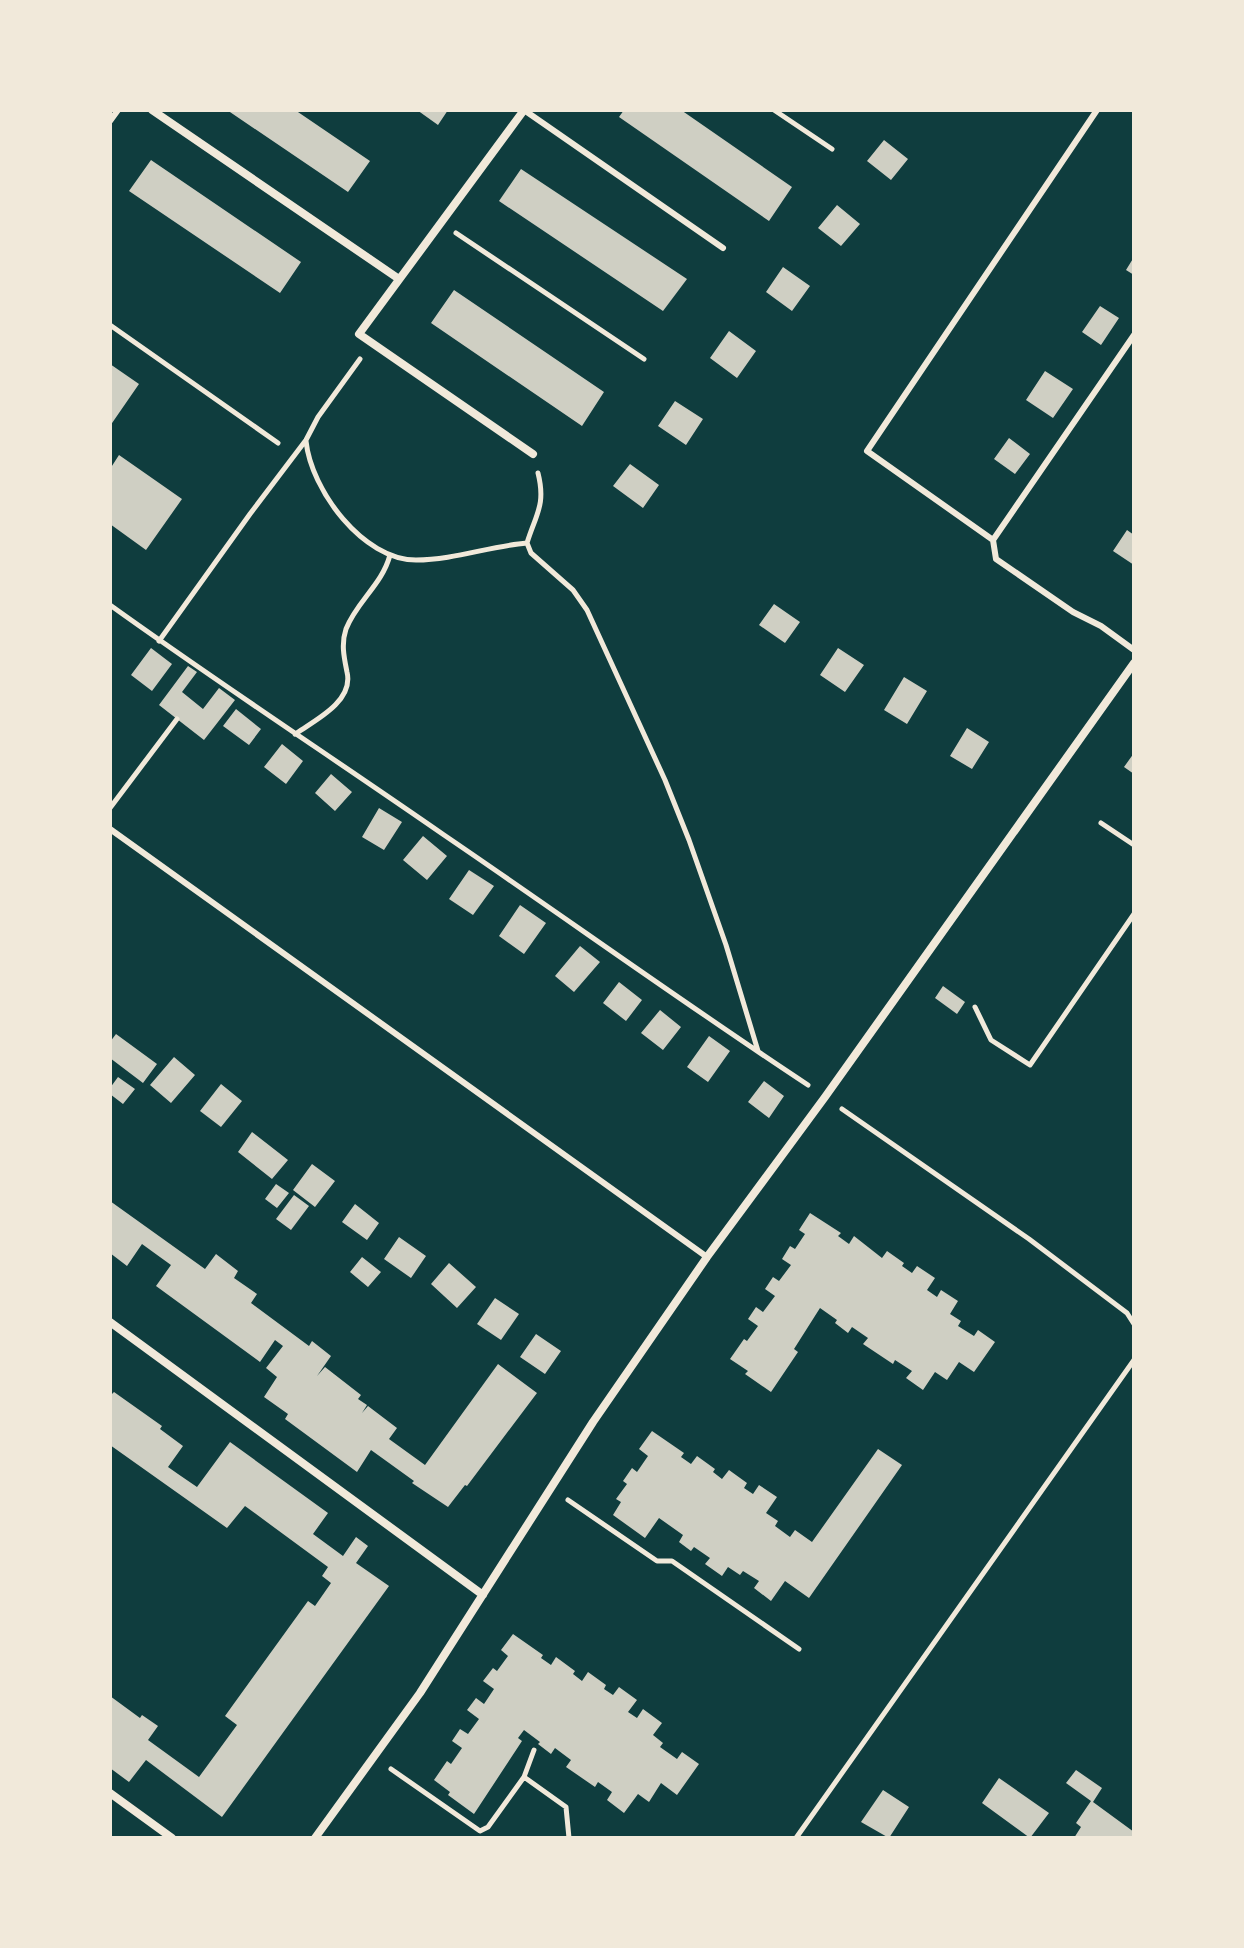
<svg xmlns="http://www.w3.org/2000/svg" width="1244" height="1948" viewBox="0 0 1244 1948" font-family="'Sofia Sans Condensed',sans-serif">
<rect width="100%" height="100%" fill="#0f3d3e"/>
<path fill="#cfcfc3" d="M227,110H295L370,161L348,192Z
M417,110H448L438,125Z
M624,110H681L792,187L769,221L619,117Z
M884,140L908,159L891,180L867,161Z
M151,160L301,262L280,293L129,191Z
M521,169L687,279L663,311L499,201Z
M837,205L860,224L841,246L818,228Z
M1134,257V275L1126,270Z
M783,267L810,286L792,311L766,292Z
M454,290L604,392L582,426L431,323Z
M1100,306L1119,318L1101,345L1082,332Z
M729,331L756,351L737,378L710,358Z
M110,364L139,384L110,426Z
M1045,371L1073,389L1053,418L1026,400Z
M675,401L703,419L686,445L658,426Z
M1009,438L1030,454L1015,474L994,459Z
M119,455L182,499L146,550L110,524V469Z
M630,464L659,485L643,508L613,486Z
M1127,530L1134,535V565L1113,551Z
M774,604L800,622L785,643L759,625Z
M151,648L172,664L152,691L131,675Z
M838,648L864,665L845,692L820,675Z
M188,666L197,672L182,692L203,709L219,688L235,700L204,740L159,705Z
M904,677L927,691L907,724L884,710Z
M236,709L261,729L249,745L223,726Z
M967,728L989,742L972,769L950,756Z
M282,744L303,761L286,784L264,767Z
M1134,753V774L1124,767Z
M331,774L352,792L335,811L315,793Z
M379,808L402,822L384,850L362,837Z
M423,836L447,856L427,880L403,860Z
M469,870L494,886L473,915L449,899Z
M520,905L546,923L524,954L499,936Z
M580,946L600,962L574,992L555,976Z
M619,982L642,1000L626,1021L603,1003Z
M943,986L965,1002L957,1014L935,998Z
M660,1010L681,1027L663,1050L641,1033Z
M116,1034L157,1064L143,1083L110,1058V1042Z
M709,1036L730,1051L708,1082L687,1067Z
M174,1057L195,1075L171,1103L150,1085Z
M118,1077L135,1089L123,1104L110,1094V1088Z
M764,1081L784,1096L769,1118L748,1102Z
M221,1084L242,1101L221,1127L200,1111Z
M252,1132L288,1160L272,1179L238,1152Z
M312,1164L335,1181L315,1207L293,1190Z
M276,1184L289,1193L277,1208L265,1199Z
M294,1195L309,1206L291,1230L276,1219Z
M110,1201L205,1269L216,1254L238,1271L234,1278L257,1294L251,1303L309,1346L312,1341L331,1356L317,1376L325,1367L361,1395L358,1399L367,1405L362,1413L368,1406L397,1428L389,1439L425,1465L498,1364L537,1393L467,1486L465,1485L448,1507L412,1483L414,1481L371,1450L357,1472L285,1419L288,1414L264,1397L277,1377L266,1368L283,1346L275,1340L260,1362L156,1286L171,1265L153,1252L142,1244L127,1266L110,1253Z
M355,1204L379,1223L367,1240L342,1222Z
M810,1213L841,1233L838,1236L849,1244L854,1236L882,1258L887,1251L904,1263L902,1266L912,1273L917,1266L935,1278L927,1290L937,1297L941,1290L958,1301L950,1314L961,1321L958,1326L974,1336L978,1330L995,1342L974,1372L959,1362L947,1380L935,1372L923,1390L906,1378L912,1371L895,1360L893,1364L863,1344L868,1338L852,1327L848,1333L835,1323L837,1320L820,1308L794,1349L798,1352L771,1392L745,1374L748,1371L730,1359L744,1339L747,1341L758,1326L748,1319L756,1307L763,1312L775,1296L765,1289L773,1277L779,1281L791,1265L782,1259L790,1246L795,1249L805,1234L799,1230Z
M399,1237L426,1256L411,1278L384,1259Z
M362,1257L381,1272L368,1287L350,1272Z
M449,1263L476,1287L457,1308L431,1284Z
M495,1298L519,1314L501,1340L477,1324Z
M536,1334L561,1351L545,1374L520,1357Z
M114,1392L162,1426L160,1429L183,1446L168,1467L178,1474L197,1487L230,1442L328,1513L313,1534L343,1556L356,1537L368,1546L356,1563L389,1586L222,1817L146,1760L129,1782L110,1768V1696L140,1718L142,1715L158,1726L148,1740L199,1777L237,1725L225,1716L308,1601L315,1606L331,1583L322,1576L328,1567L245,1506L227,1528L110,1445V1393L112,1394Z
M652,1431L684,1453L681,1457L691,1464L697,1456L715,1469L713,1472L722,1479L729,1470L747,1483L744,1488L753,1494L759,1485L777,1497L766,1513L778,1521L775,1526L790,1537L795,1530L812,1542L878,1449L902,1465L809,1598L785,1581L771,1601L754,1588L759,1581L743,1571L740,1575L728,1567L722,1576L705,1564L710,1558L694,1547L691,1551L679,1542L683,1535L659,1518L645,1538L613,1515L621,1502L616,1499L627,1484L623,1481L632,1468L637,1472L648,1456L639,1449Z
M513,1634L543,1655L541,1658L551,1665L556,1657L575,1671L573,1674L582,1681L588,1672L606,1685L604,1689L613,1695L619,1687L637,1700L628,1712L637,1718L643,1709L662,1723L653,1735L663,1743L660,1747L677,1759L682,1752L699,1764L677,1795L661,1783L649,1802L638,1794L624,1813L607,1800L612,1792L598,1782L595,1787L566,1767L571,1760L555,1748L551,1754L538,1744L540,1742L524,1730L518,1738L522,1741L474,1814L448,1795L450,1792L434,1780L447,1761L451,1764L462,1748L452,1741L460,1729L468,1734L479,1719L467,1710L476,1698L484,1704L494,1689L483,1681L493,1668L497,1671L508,1656L501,1650Z
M1076,1770L1102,1788L1093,1802L1134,1832V1838H1074L1081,1827L1076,1823L1091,1801L1066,1783Z
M999,1778L1049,1813L1030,1838L982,1803Z
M883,1790L909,1807L889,1838L861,1822Z"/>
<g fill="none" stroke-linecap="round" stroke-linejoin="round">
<path stroke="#f1e9da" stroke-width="5" d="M774,110L832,149
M456,233L644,359
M110,325L278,443
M306,441C311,490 363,560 416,560C454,560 490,546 527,543
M538,473C546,505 536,514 527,543L531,553L573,590L587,610L665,780L689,840L726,945L758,1051
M110,605C220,684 333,758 444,835C566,918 685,1004 808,1085
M159,641L250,514L306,440L318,417L360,359
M295,734C316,720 354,701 347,672C344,657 341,644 346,629C357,601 382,585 390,555
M110,808L177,719
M1101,823L1134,845
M975,1007L991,1040L1030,1065L1134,914
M842,1109L1029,1239L1127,1313L1134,1324
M568,1500L657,1561H672L799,1649
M391,1769L480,1831L488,1827L524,1777L566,1807L569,1838
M524,1777L534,1750
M796,1838L1134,1360"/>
<path stroke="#f1e9da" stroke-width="6" d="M524,110L723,248
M1097,110L867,451L993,540L996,559L1073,612L1101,626L1134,650
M110,121L118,110
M993,540L1134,335
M110,829L707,1257"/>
<path stroke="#f1e9da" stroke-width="8" d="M152,110L399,279
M524,110L359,334L533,454
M110,1322L483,1595
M110,1793L172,1838
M315,1838L420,1693L593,1422L707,1257L825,1097L1134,663"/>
</g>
<rect width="1244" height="1948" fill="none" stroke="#f1e9da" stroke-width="224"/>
</svg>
